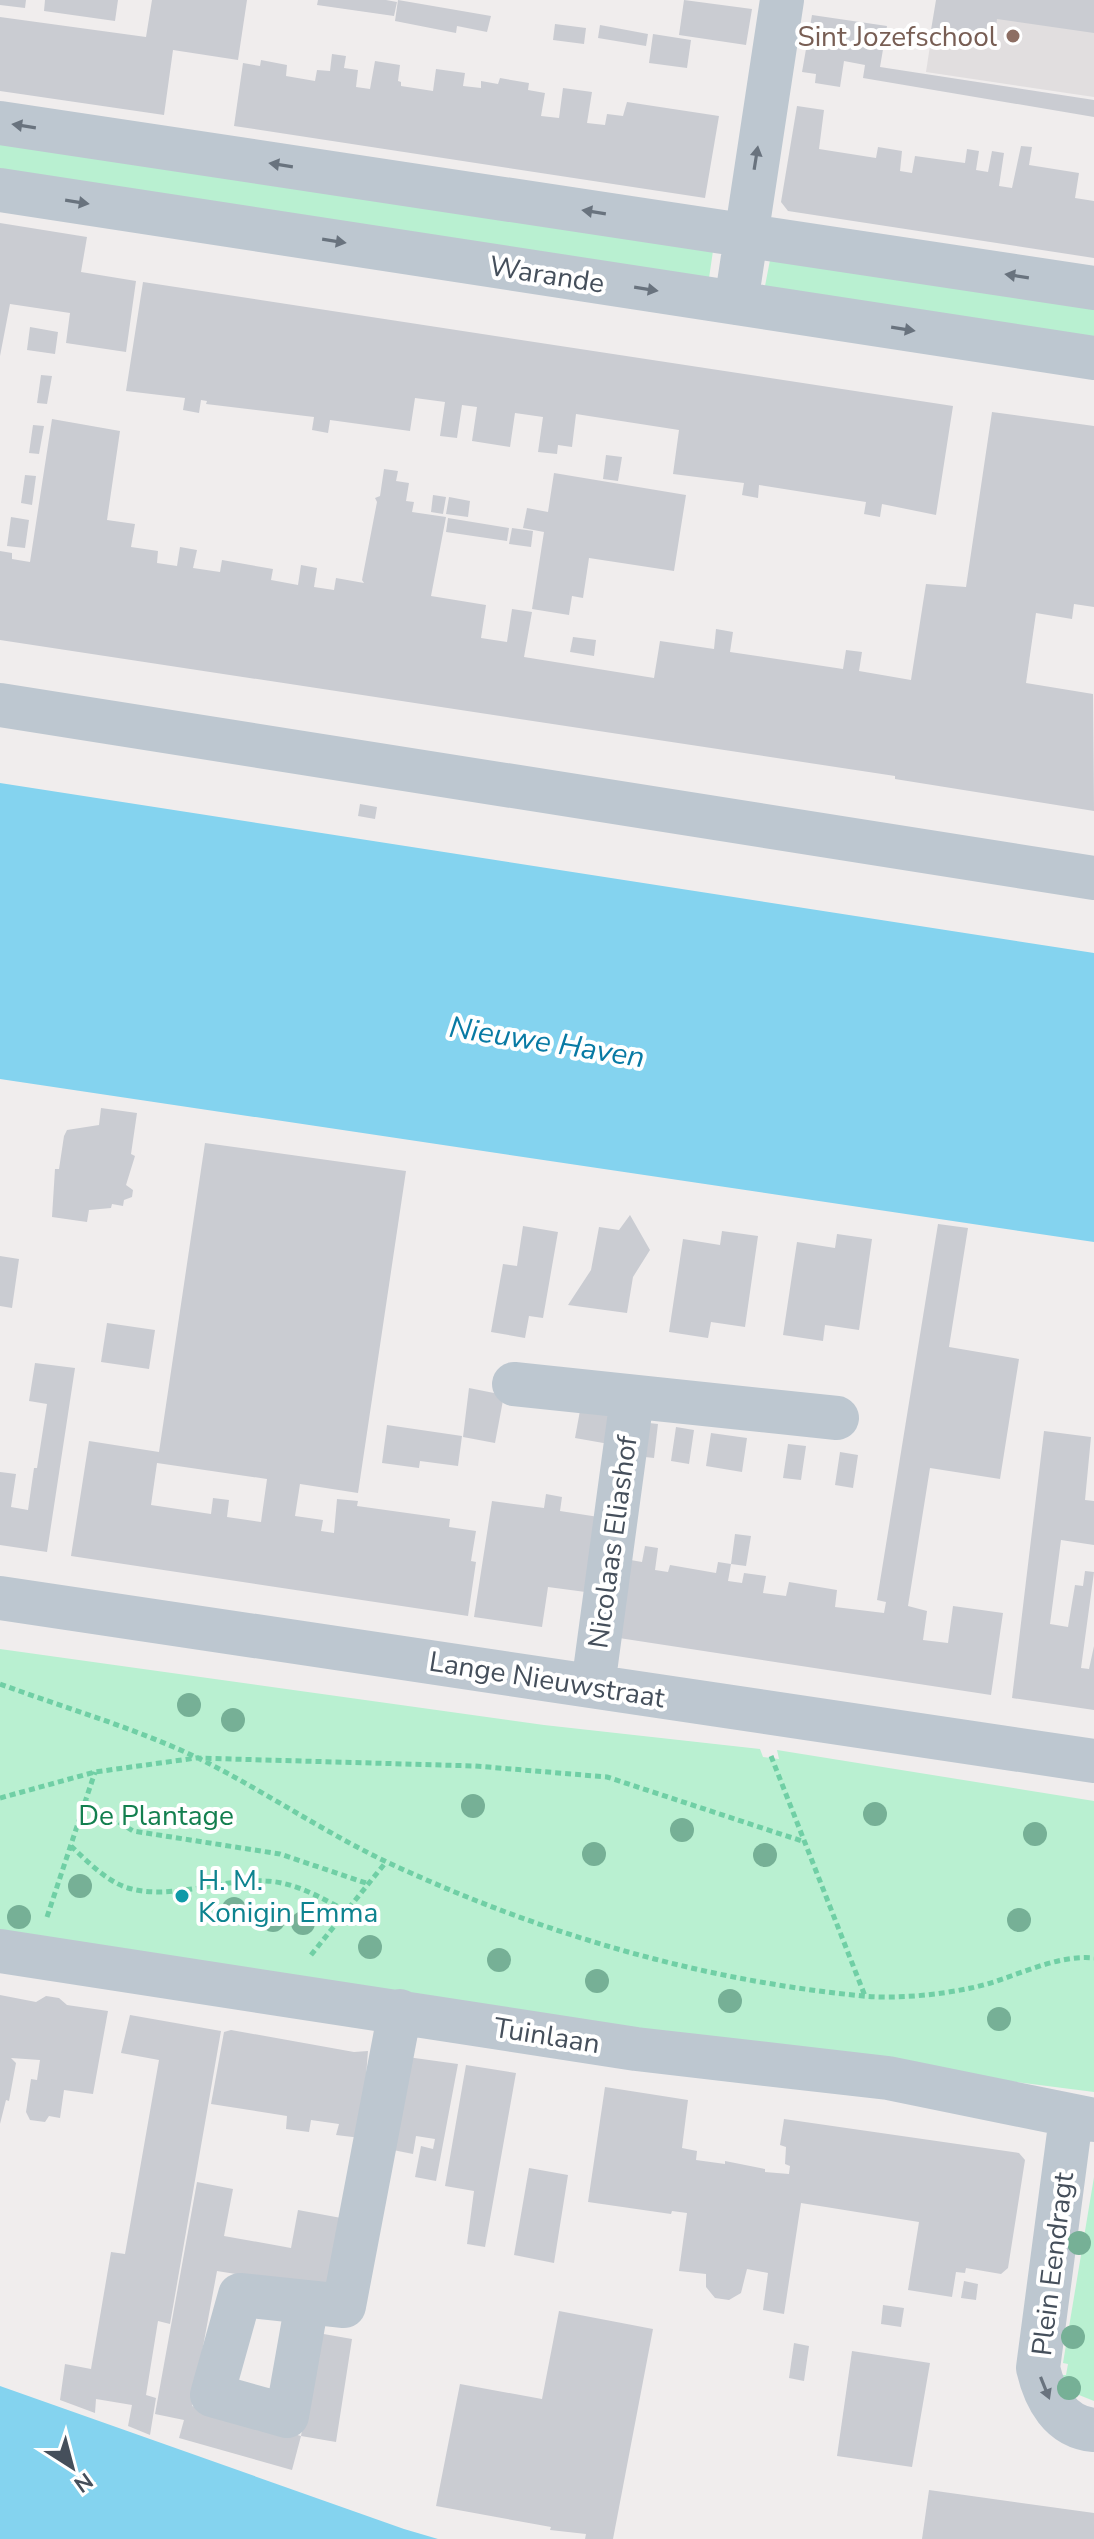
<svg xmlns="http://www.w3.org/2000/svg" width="1094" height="2539" viewBox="0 0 1094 2539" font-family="'Nunito Sans',sans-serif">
<rect width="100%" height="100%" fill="#f0eded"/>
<path fill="#e1dedf" d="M937,0H1094V97L926,72Z"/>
<path fill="#b9f0d1" d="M0,135L714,244L708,285L0,179Z
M770,260L1094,301V346L765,286Z
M0,1649L544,1725L760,1749L763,1757L779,1759L777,1750L1094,1801V2092L851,2061L0,1938Z
M1094,2177V2401L1069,2391L1060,2375H1066L1068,2364L1063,2363Z"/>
<path fill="#84d3ef" d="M0,783L1094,953V1242L0,1079Z
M0,2386L404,2529L438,2539H0Z"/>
<path fill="#caccd2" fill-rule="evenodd" d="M0,0H26L25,8L0,5Z
M45,0H118L115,21L44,11Z
M152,0H247L238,60L173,50L164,115L0,91V17L146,37Z
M318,0H386L397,2L394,16L317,5Z
M398,0L491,16L487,32L457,26L456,33L395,21Z
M684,0L752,9L746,45L679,35Z
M936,0H1094V33L997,19L993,45L930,36Z
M812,15L887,26L880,67L1094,100V117L863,78L865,65L844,61L840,87L815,83L816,74L802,72Z
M555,24L586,28L584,44L553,40Z
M600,25L648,34L646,46L598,38Z
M653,34L691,40L687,68L649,63Z
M332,54L346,56L344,68L358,70L356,87L370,89L375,61L400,65L398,81L401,82V86L433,91L436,69L465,73L463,86L481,88V81L498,84L500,78L529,83L528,90L545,93L541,116L559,118L563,88L592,92L587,123L605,125L607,114L623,116L627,102L719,116L705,198L234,126L243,63L260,66L261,60L287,65L286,76L315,81L317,70L330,71Z
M797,106L824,110L819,149L876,158L878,147L902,151L900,171L912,173L915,156L965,163L967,149L979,151L976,170L988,172L992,151L1004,153L999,186L1012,188L1021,146L1032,147L1029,165L1079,173L1075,198L1094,201V258L788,211L781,202Z
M0,223L87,237L81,272L136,281L126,352L66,343L70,313L10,304L0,356Z
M143,282L953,406L936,515L882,504L880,517L864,514L866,502L759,485L758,498L742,495L744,483L673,474L679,430L576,414L572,447L558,445L557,454L538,452L543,417L515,413L510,447L472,441L477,407L462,405L457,438L440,436L445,402L415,398L410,431L330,420L328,433L312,430L314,417L206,404L207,401L201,400L199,413L183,410L185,398L126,391Z
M30,327L58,332L55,354L27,350Z
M41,375L52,376L47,404L37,403Z
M992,412L1094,426V607L1074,604L1072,619L1036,613L1026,683L1093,694L1094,811L895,779V776L0,640V551L12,553V559L30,562L52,419L120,431L107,520L135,524L131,547L158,551L157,563L177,566L180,547L197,550L193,568L220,572L222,560L273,569L271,580L298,585L301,565L317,568L314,587L334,590L336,578L364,583L362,580L377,502L375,498L380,496L384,469L398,471L396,481L409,483L406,501L414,502L412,512L446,517L431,596L486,605L481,638L507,642L512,609L532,612L524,657L654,678L660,641L714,649L716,629L733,632L730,652L843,669L846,650L862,652L859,671L911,680L926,584L966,587Z
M33,425L44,426L39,454L29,453Z
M606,455L622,457L618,481L603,479Z
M554,473L686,495L674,571L589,558L583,598L572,596L569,615L532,609L544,532L523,528L527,508L548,512Z
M25,475L36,476L32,505L21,503Z
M433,495L446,497L443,514L431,512Z
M449,497L470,501L468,517L446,514Z
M11,517L29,520L25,548L7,546Z
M448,518L509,528L507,541L446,532Z
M512,528L533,531L531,547L509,544Z
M573,637L596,640L594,656L570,652Z
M360,804L377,807L375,819L358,816Z
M101,1108L137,1113L131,1154L135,1156L126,1185L133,1190L132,1197L124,1200L123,1206L112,1204L111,1208L89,1210L87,1222L52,1217L55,1169H59L64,1136L67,1130L99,1125Z
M205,1143L406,1171L358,1493L300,1484L295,1516L323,1520L321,1531L334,1533L337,1499L358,1501L357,1506L450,1519L449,1527L476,1531L471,1561L476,1562L468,1616L71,1556L89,1441L159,1452ZM157,1463L267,1479L261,1522L227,1517L229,1500L213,1498L211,1514L151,1505Z
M630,1215L650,1250L633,1277L627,1313L568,1305L591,1270L599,1227L619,1230Z
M938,1224L968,1228L949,1347L1019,1359L1000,1479L930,1468L908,1606L927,1611L923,1640L948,1643L953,1606L1003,1613L991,1695L606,1636L619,1558L642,1562L645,1546L658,1548L655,1570L668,1572L670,1565L716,1573L718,1562L731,1564L728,1581L742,1583L744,1573L766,1576L763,1593L786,1596L789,1582L837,1590L835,1607L884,1613L886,1602L877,1600Z
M523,1226L558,1232L543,1318L529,1316L525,1338L491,1332L503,1264L517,1266Z
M722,1231L758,1236L745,1327L711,1322L708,1338L669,1332L683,1239L720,1245Z
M837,1234L872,1239L859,1330L825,1325L823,1341L783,1335L797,1242L835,1248Z
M0,1256L19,1259L12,1308L0,1306Z
M107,1323L155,1330L149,1369L101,1362Z
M35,1363L75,1368L47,1552L0,1545V1472L16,1474L11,1507L28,1510L34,1468H37L47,1404L29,1401Z
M469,1388L504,1395L495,1443L463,1437Z
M581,1405L615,1411L609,1444L575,1438Z
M640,1422L658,1424L654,1458L636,1456Z
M387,1425L462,1436L458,1466L420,1461L419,1468L382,1463Z
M676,1427L694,1430L689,1464L671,1461Z
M1044,1431L1091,1437L1085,1500L1094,1501V1545L1061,1540L1050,1624L1068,1627L1075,1585L1083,1586L1085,1571L1094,1572L1081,1668L1089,1669L1094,1646V1710L1012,1698Z
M711,1433L747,1438L742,1472L706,1466Z
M788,1444L806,1446L801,1480L783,1478Z
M840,1452L858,1455L853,1488L835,1485Z
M546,1494L562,1497L560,1511L605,1518L593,1593L548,1587L542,1627L474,1617L492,1501L544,1508Z
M735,1534L751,1536L746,1566L731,1564Z
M0,1995L36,2002L46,1996L59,1998L67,2005L108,2011L93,2094L64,2090L60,2118L49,2116L45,2122L30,2120L26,2112L31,2079L37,2080L40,2060L11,2058L16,2063L9,2101L6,2100L0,2124Z
M130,2015L221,2031L170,2324L158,2321L146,2395L156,2398L150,2435L128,2426L132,2405L96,2399L95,2413L60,2400L65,2364L91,2369L111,2252L125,2254L159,2060L121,2053Z
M231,2030L354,2052L368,2051L361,2138L336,2135L339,2124L311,2120L309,2132L286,2129L287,2116L211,2104L224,2032Z
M400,2056L458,2064L436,2181L415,2177L421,2146L433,2149L435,2139L416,2136L413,2154L388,2149Z
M466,2065L516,2073L485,2247L467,2244L474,2191L445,2186Z
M605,2087L688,2100L682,2148L697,2151L696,2160L725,2164V2161L765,2169V2172L789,2174L790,2166L785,2164L786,2147L780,2145L784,2119L1019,2153L1025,2160L1008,2268L1001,2274L966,2268L965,2273L956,2272L952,2297L908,2290L919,2222L801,2203L784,2314L763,2310L768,2273L747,2269L741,2293L729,2300L715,2298L706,2287V2274L679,2271L687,2213L672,2211L671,2214L588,2202Z
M529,2168L568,2175L554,2263L514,2255Z
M197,2182L233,2189L224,2236L291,2248L298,2210L352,2220L330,2289L217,2271L192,2406L301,2436L318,2333L352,2339L336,2442L301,2436L292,2470L179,2438L184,2420L155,2414Z
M964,2281L978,2284L976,2300L961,2298Z
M883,2305L904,2308L901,2327L881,2324Z
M559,2311L653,2329L613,2539H585L586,2534L550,2530L551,2527L436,2506L460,2384L542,2399Z
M794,2343L809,2346L804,2381L789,2378Z
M852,2351L930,2363L912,2467L837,2456Z
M929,2490L1094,2513V2539H922Z"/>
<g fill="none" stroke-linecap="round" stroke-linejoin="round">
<path stroke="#70cfa5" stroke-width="5" stroke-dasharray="6 4" stroke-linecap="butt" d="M0,1684C65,1708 135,1728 198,1758C263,1790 323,1832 389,1863C539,1933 698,1980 863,1996C897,1999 938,1995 971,1988C1011,1980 1053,1954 1094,1958
M771,1756L865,1996
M0,1798L95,1772L196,1758L475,1766L607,1777L805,1842
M85,1801L133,1831L280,1854L366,1883
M71,1846C87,1861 104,1879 125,1887C169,1902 221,1878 266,1881C294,1882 322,1898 346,1911
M47,1917L95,1772
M311,1955L386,1862"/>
<path stroke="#bdc7d0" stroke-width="44" d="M0,123L1094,288
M0,190L1094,358
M736,303L782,0
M0,705L1094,878
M514,1384L837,1418
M0,1598L1094,1761
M593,1686L632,1398
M0,1951L636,2049L888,2078L1094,2120
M1071,2118L1038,2368C1045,2398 1060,2427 1094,2430
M307,2303L287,2416L212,2395L240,2295L344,2306L400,2011"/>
</g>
<g fill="#76b096">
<circle cx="189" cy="1705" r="12"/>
<circle cx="233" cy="1720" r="12"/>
<circle cx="473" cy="1806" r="12"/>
<circle cx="875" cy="1814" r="12"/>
<circle cx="682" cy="1830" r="12"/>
<circle cx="1035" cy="1834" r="12"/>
<circle cx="594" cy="1854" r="12"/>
<circle cx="765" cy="1855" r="12"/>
<circle cx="80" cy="1886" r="12"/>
<circle cx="234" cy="1909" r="12"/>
<circle cx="19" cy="1917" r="12"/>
<circle cx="273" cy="1920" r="12"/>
<circle cx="1019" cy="1920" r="12"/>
<circle cx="303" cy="1923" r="12"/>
<circle cx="370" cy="1947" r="12"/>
<circle cx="499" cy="1960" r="12"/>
<circle cx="597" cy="1981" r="12"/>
<circle cx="730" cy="2001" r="12"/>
<circle cx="999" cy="2019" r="12"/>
<circle cx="1079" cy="2243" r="12"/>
<circle cx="1073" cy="2337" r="12"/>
<circle cx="1069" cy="2388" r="12"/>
</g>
<defs><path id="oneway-solid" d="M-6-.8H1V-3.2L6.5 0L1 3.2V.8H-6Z" transform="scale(2)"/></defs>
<g fill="#69737e">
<use href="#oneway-solid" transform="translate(24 126) rotate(-171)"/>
<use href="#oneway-solid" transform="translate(756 158) rotate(-81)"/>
<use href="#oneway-solid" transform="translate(281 165) rotate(-171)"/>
<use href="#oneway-solid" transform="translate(77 202) rotate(9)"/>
<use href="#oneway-solid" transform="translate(594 212) rotate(-171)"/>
<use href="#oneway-solid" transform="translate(334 241) rotate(9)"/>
<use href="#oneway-solid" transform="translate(1017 276) rotate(-171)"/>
<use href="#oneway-solid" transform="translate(646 289) rotate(9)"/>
<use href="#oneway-solid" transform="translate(903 329) rotate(9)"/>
<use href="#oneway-solid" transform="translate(1045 2388) rotate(68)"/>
</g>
<circle fill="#8d6e63" stroke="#fff" stroke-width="3" cx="1013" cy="36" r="8"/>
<circle fill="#0f9aa8" stroke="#fff" stroke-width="3" cx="182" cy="1896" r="8"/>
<g text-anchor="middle" stroke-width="8" stroke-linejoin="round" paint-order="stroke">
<g font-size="28" fill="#785e54" stroke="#fff" text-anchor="end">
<text x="997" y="46">Sint Jozefschool</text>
</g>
<g font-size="28" fill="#454f5b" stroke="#fff">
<text transform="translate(547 274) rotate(9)" y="10">Warande</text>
<text transform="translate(612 1542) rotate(-82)" y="10">Nicolaas Eliashof</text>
<text transform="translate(547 1679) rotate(9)" y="10">Lange Nieuwstraat</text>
<text transform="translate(547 2035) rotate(9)" y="10">Tuinlaan</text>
<text transform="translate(1052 2264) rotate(-83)" y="10">Plein Eendragt</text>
</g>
<g font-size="28" fill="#137f4f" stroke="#fff">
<text x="156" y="1825">De Plantage</text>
</g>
<g font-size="28" fill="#0d838f" stroke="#fff" text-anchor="start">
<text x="198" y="1890">H. M.<tspan x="198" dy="32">Konigin Emma</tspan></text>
</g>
<g font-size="30" font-style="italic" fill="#087aa4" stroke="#fff">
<text transform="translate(547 1042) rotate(9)" y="10">Nieuwe Haven</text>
</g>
</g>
<g transform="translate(72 2467) rotate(144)" stroke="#ffffff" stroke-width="6" paint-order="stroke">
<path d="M0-6L14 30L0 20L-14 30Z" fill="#454f5b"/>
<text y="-12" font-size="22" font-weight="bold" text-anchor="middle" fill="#454f5b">N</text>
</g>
</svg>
